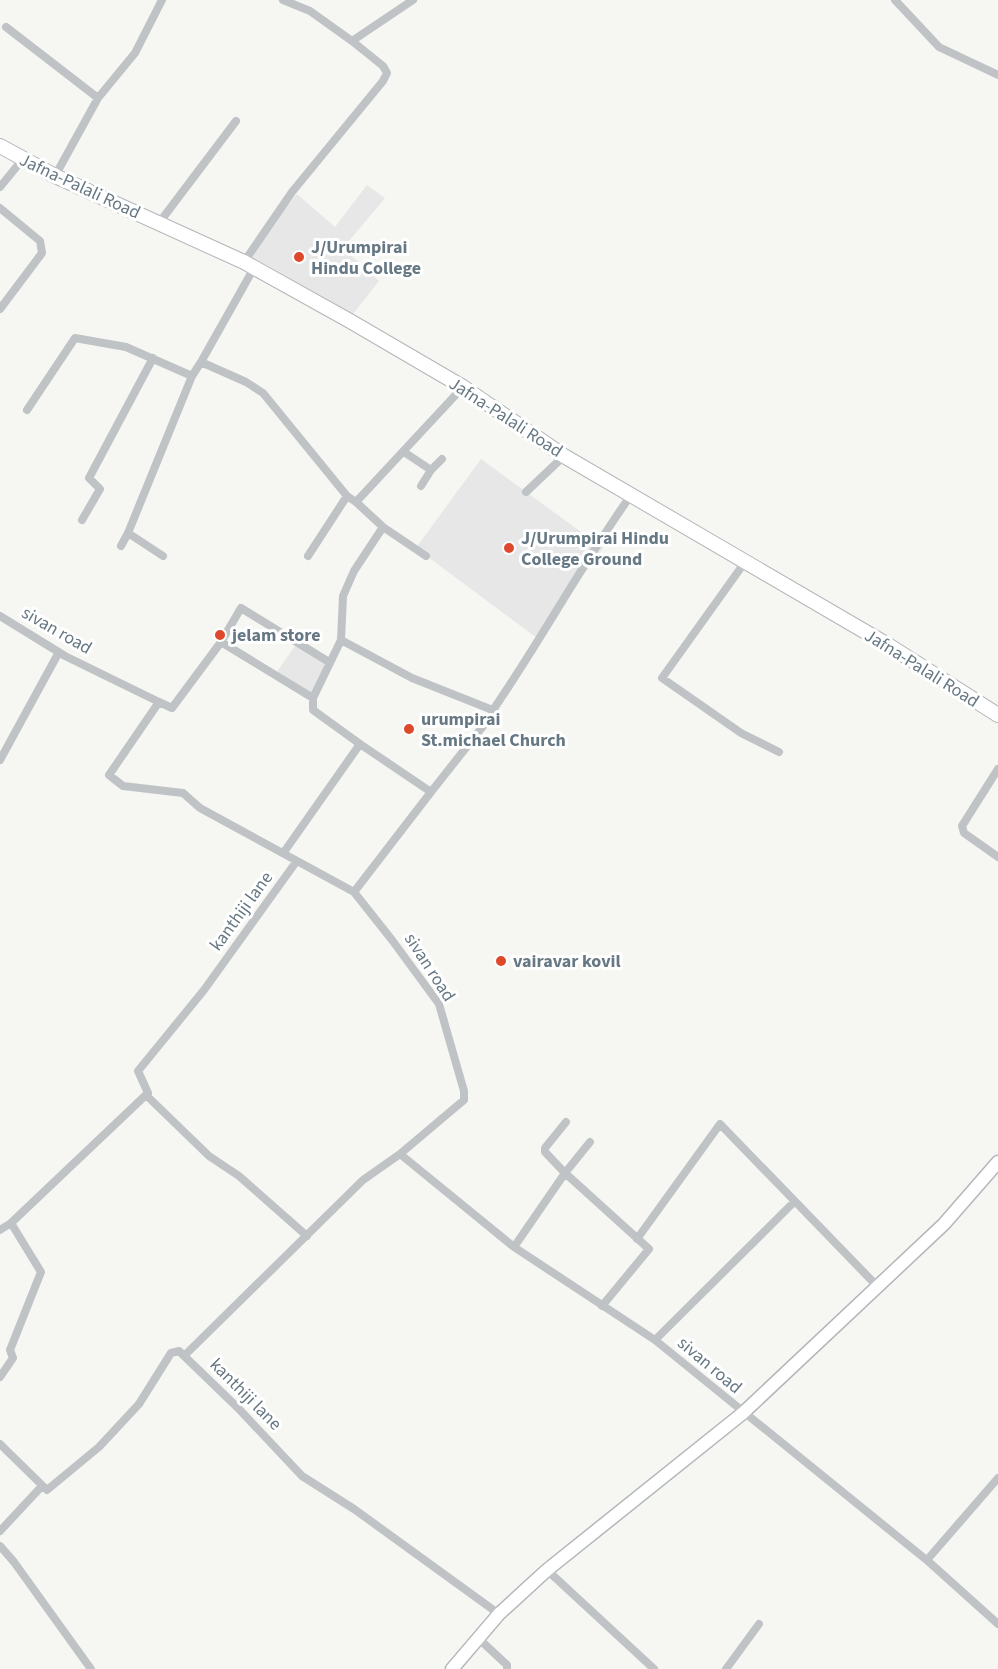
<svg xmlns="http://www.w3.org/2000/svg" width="998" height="1669" viewBox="0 0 998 1669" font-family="'Source Sans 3',sans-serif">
<rect width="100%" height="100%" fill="#f6f6f2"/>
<path fill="#e6e7e6" d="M367,185L385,198L343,248L379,281L345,324L237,267L297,194L335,227Z
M481,459L603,548L537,638L416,548Z
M297,643L329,662L313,698L274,676Z"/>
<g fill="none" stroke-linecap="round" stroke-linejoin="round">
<defs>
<path id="secondary" d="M452,1669L499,1614L547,1570L743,1413L944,1224L998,1162"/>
<path id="primary" d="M0,146L55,176L244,262L350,321L463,387L564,456L888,645L998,715"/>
</defs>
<use href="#secondary" stroke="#b1b7bb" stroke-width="15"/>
<use href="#primary" stroke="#b2b7ba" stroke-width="16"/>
<path stroke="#bfc3c6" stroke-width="8" d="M283,0L310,11L352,41
M895,0L939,47L998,75
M6,27L98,98
M55,176L98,98L135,53L162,0
M0,187L22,160
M0,208L40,241L42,253L0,309
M159,223L236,121
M244,262L292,192L383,81L387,73L383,66L352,41L413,0
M254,268L201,362L246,382L263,393L347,496L356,502L463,387
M27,410L75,338L126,347L192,376
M404,452L431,470L421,486
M431,470L442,459
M526,492L564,456
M82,520L100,489L89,478L153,358
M383,527L426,556
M121,546L128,533
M163,556L128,533L192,376L201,362
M308,556L347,496
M745,562L662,678L741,733L779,752
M0,616L65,656L159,702L109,775L123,786L183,793L200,808L354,892L392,940L439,1004L464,1091V1100L400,1154L514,1247L655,1340L929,1562L998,1624
M341,640L412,678L495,711L431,792L360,744
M221,642L241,608L329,662
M159,702L172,708L221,642L313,698
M493,710C541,640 582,564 631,495
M0,760L59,652
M998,769L962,826L964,833L998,857
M284,852L360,744L313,710V698L341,640L343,596L354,571L383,527L356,502
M354,892L431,792
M146,1095L209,1156L239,1176L307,1236
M566,1122L545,1148V1152L565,1173L590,1142
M0,1230L11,1223
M637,1239L720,1124L878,1287
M514,1247L565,1173L649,1249L602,1306
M655,1340L794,1202
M184,1356L363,1180L400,1154
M0,1377L13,1358L10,1350L41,1272L11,1223L148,1093L138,1071L204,990L296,862
M0,1444L47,1490L99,1447L139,1404L171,1353L179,1351L238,1408L302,1476L354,1509L499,1614
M0,1531L42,1486
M0,1546L14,1562L91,1669
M927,1560L998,1478
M547,1570L654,1669
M478,1638L507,1665V1669
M726,1669L759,1624"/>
<use href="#secondary" stroke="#fff" stroke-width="12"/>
<use href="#primary" stroke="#fff" stroke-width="14"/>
</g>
<g fill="#de482b" stroke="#fff" stroke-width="2">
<circle cx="299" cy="257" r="6"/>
<circle cx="509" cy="548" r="6"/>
<circle cx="220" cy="635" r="6"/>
<circle cx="409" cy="729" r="6"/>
<circle cx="501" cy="961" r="6"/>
</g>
<g text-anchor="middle" stroke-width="6" stroke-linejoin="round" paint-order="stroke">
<g font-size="18" fill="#667883" stroke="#fff">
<text transform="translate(80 186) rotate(25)" y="6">Jafna-Palali Road</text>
<text transform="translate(506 417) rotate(33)" y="6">Jafna-Palali Road</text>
<text transform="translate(57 630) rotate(30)" y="6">sivan road</text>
<text transform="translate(922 668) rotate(32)" y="6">Jafna-Palali Road</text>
<text transform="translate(241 911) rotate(-54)" y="6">kanthiji lane</text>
<text transform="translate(430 967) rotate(57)" y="6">sivan road</text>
<text transform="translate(710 1365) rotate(40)" y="6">sivan road</text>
<text transform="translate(246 1394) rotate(45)" y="6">kanthiji lane</text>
</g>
<g font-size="18" font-weight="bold" fill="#667883" stroke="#fff" text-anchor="start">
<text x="311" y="253">J/Urumpirai<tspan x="311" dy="21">Hindu College</tspan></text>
<text x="521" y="544">J/Urumpirai Hindu<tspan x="521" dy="21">College Ground</tspan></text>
<text x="232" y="641">jelam store</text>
<text x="421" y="725">urumpirai<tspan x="421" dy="21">St.michael Church</tspan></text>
<text x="513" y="967">vairavar kovil</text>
</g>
</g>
</svg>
